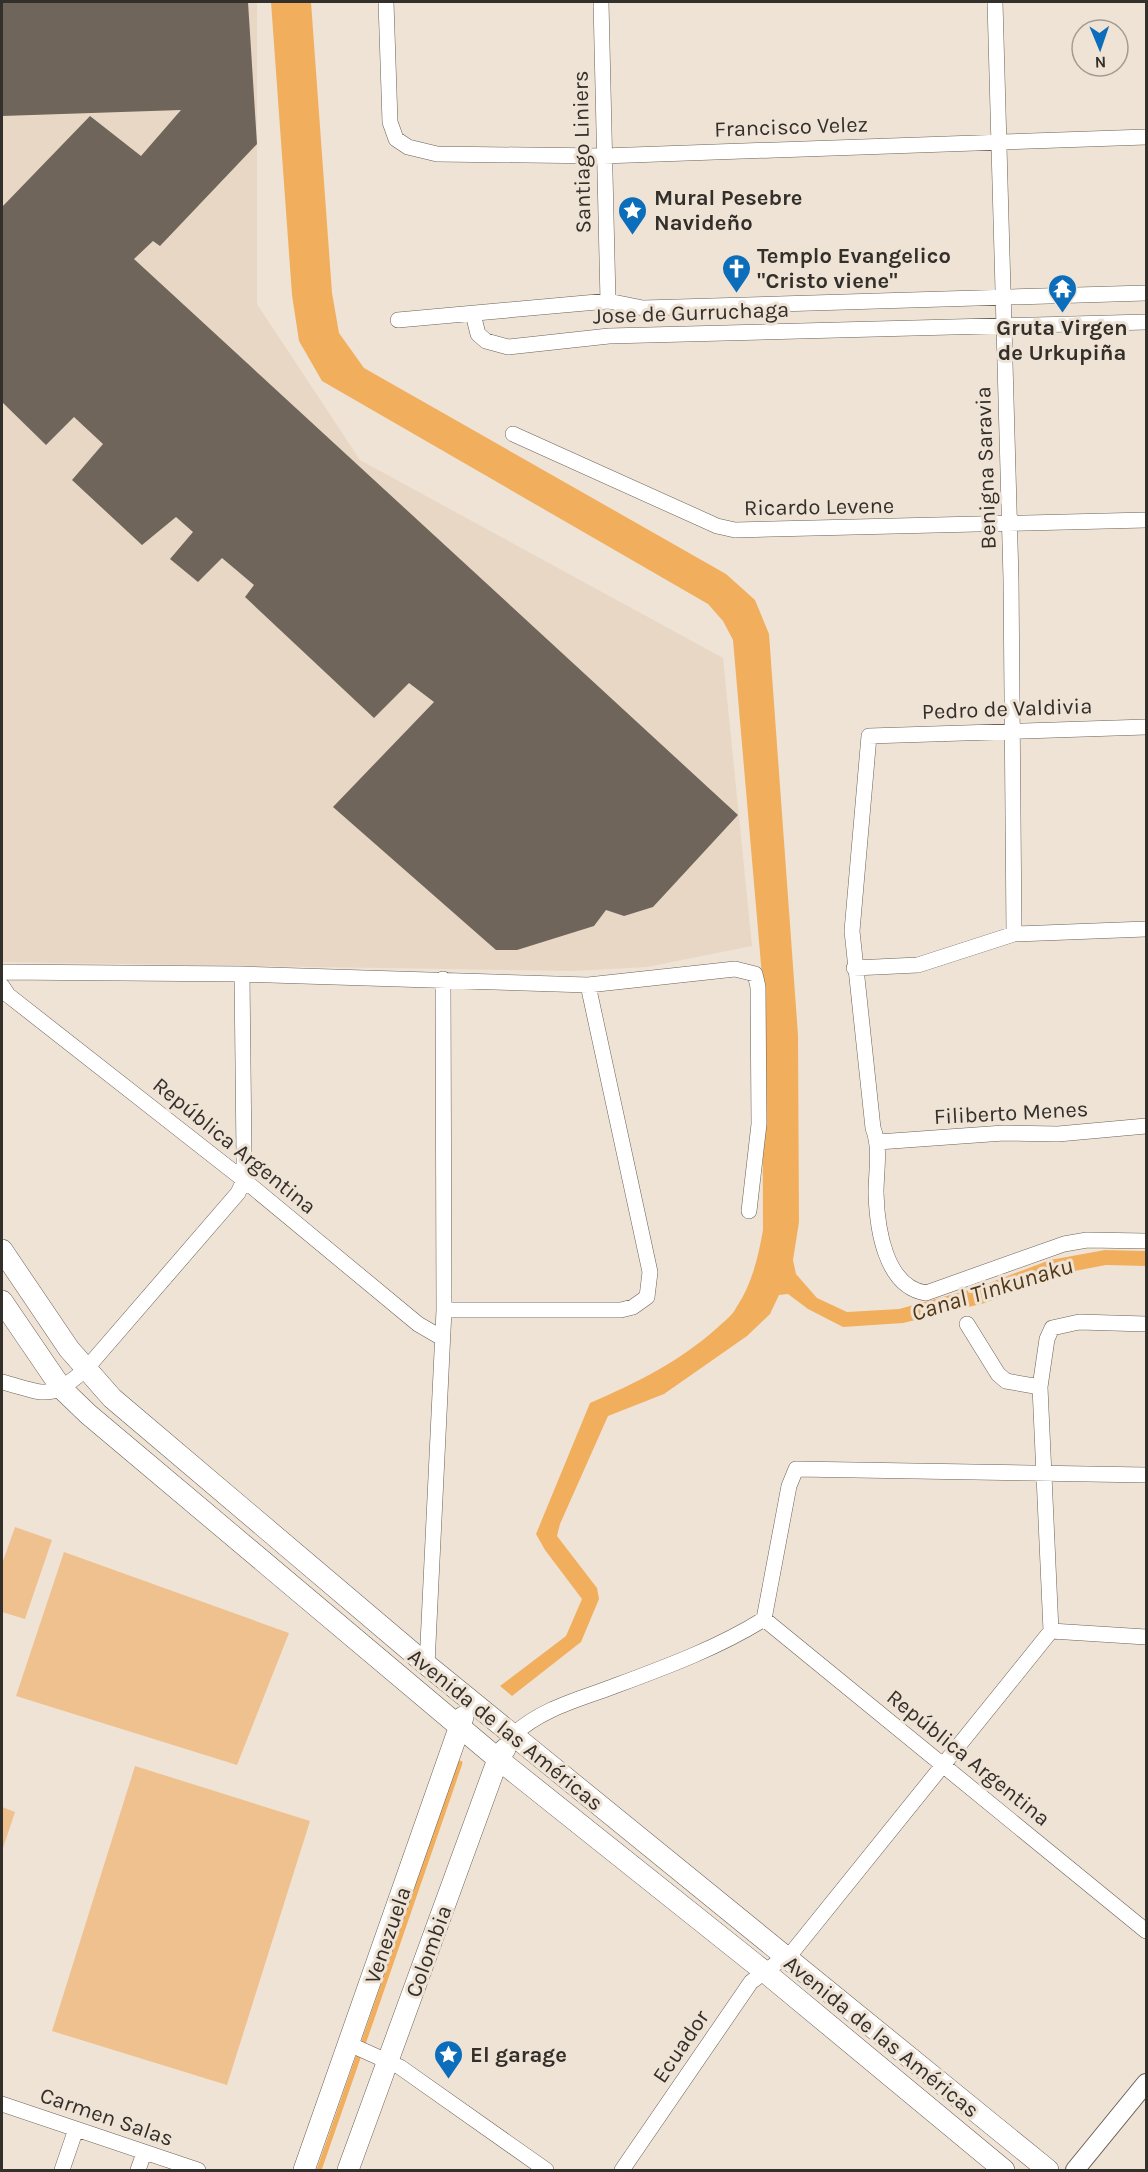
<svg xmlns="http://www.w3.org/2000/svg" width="1148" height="2172" viewBox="0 0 1148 2172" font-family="Karla,sans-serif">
<rect width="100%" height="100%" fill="#efe3d6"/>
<path fill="#e8d7c5" d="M2,2H257V304L360,460L723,658L752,946L647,967L573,971L2,962Z"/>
<path fill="#efc18e" d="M15,1527L52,1540L25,1619L2,1612V1564Z
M64,1552L289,1633L237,1765L16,1696Z
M135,1766L310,1821L227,2085L52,2031Z
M2,1807L15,1812L2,1851Z"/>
<path fill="#f1af5e" d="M271,2H311L332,293L339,333L364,368L726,574L755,600L769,634L798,1035L799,1222L793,1260L796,1274L817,1298L847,1312L899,1309L976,1288L1050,1260L1105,1250L1146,1251V1266L1106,1265L1059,1274L985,1303L903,1323L843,1327L808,1309L788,1294L779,1295L770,1314L747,1336L664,1394L608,1416L560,1524L557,1536L597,1588L599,1599L581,1642L512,1696L500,1686L566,1636L582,1599L545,1550L536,1534L590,1403C636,1383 679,1362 717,1328C723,1322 732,1316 736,1308C752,1284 758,1258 763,1230L762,976L733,640L723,621L708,604L322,381L299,341L292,295Z"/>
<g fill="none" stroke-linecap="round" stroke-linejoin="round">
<path stroke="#f1af5e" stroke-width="5" d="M363,2044L460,1763
M319,2170L359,2055"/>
</g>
<path fill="#6f655a" d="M2,2H248L257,144L160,246L153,241L134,259L738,815L653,907L624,916L606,910L594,926L517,950H496L333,807L434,702L409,683L374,718L245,597L254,585L222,558L198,582L170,559L193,532L176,517L142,545L72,480L103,444L74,417L46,445L2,402V207L90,116L141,156L181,110L2,116Z"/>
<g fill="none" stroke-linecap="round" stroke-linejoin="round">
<defs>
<path id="minor" d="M386,2L390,122L396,139L408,147L437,154L603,156L1146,137
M601,2L608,301
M995,2L1011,579L1014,934
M473,314L478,334L486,341L508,347L609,336L1146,322
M398,320L608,301L643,308L1146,293
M513,434L717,526L735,530L1146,520
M1146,727L869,736L852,931L873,1128C881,1149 876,1171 876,1193C877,1228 885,1287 926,1293L1064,1244L1087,1240L1146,1241
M854,968L918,965L1014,934L1146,929
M2,972L242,974L588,985L735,969L755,974L758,987L759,1124L749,1211
M2,986L8,995L244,1180L418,1324L442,1338
M878,1142L1004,1133L1058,1134L1146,1126
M444,1310H621L633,1307L647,1297L650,1272L588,985
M967,1324L998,1374L1006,1381L1040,1387
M1146,1324L1079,1322L1052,1328L1047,1339L1040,1387L1051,1631L1146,1637
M2,1382C47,1394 49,1401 86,1369L238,1193L244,1180V1155L242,974
M764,1619L1146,1931
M427,1665L444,1310L443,979
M513,1735C541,1709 577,1700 612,1687C663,1668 718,1648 764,1619L789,1486L796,1469L1146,1475
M349,2044L400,2067L546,2170
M2,2104L198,2170
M62,2170L76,2129
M138,2170L144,2153
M622,2170L751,1982L794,1950L1051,1631"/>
<path id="tertiary" d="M1075,2170L1146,2083"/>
<path id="secondary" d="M2,1250L69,1349L112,1398L427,1665L1048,2170
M2,1301L62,1389L88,1414L498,1759L765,1972L1004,2170
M304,2170L463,1717
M348,2170L498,1759L505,1749"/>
</defs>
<use href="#minor" stroke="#6b6156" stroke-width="16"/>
<use href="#tertiary" stroke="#6b6156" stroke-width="20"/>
<use href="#secondary" stroke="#6b6156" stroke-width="22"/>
<use href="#minor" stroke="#fff" stroke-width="15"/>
<use href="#tertiary" stroke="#fff" stroke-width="18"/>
<use href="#secondary" stroke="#fff" stroke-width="21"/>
</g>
<defs>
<symbol id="sight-pin" viewBox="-11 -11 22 30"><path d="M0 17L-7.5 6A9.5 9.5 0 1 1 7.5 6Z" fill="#0c6eba" stroke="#efe3d6"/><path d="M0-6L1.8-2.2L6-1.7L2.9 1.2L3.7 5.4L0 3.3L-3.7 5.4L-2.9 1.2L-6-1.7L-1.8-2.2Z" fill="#fff"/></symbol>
<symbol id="church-pin" viewBox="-11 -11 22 30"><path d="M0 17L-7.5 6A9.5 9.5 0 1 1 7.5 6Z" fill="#0c6eba" stroke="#efe3d6"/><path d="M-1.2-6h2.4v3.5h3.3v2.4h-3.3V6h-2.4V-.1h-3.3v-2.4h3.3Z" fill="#fff"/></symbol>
<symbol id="temple-pin" viewBox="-11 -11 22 30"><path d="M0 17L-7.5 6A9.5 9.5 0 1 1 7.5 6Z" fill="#0c6eba" stroke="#efe3d6"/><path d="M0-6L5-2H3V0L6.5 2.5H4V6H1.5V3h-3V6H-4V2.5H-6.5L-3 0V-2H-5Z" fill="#fff"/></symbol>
</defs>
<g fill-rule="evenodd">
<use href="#sight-pin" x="616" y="194" width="33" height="45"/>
<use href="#church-pin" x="720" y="252" width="33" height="45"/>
<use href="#temple-pin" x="1046" y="272" width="33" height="45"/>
<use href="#sight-pin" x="432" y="2038" width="33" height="45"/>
</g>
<g text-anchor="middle" stroke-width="6" stroke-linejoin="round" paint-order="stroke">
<g font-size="22" fill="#332f2a" stroke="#efe3d6">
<text transform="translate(791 126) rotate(-2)" y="8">Francisco Velez</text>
<text transform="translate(581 152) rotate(-91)" y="8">Santiago Liniers</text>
<text transform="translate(691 312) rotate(-2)" y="8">Jose de Gurruchaga</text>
<text transform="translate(985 468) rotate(-92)" y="8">Benigna Saravia</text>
<text transform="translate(819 506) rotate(-1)" y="8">Ricardo Levene</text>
<text transform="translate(1007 708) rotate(-2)" y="8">Pedro de Valdivia</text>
<text transform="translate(1011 1112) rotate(-3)" y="8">Filiberto Menes</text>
<text transform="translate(235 1145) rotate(39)" y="8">República Argentina</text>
<text transform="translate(506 1729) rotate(39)" y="8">Avenida de las Américas</text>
<text transform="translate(969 1757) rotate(39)" y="8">República Argentina</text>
<text transform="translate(387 1935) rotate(-71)" y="8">Venezuela</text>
<text transform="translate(428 1951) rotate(-70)" y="8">Colombia</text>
<text transform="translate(882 2036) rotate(39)" y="8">Avenida de las Américas</text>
<text transform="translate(680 2046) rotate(-56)" y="8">Ecuador</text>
<text transform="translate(107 2116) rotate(19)" y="8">Carmen Salas</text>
</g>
<g font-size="22" font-weight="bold" fill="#332f2a" stroke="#efe3d6" text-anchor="start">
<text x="654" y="205">Mural Pesebre<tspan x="654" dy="25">Navideño</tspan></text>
<text x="757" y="263">Templo Evangelico<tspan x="757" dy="25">"Cristo viene"</tspan></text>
<text x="1062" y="335" text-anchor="middle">Gruta Virgen<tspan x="1062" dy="25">de Urkupiña</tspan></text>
<text x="470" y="2062">El garage</text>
</g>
<g font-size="24" font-style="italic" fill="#533816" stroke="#efe3d6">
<text transform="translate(992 1289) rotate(-17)" y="8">Canal Tinkunaku</text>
</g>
</g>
<rect width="1148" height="2172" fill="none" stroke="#332f2a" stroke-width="6"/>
<g transform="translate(1100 48) rotate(178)"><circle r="28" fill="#efe3d6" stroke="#a49b91" stroke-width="1.5"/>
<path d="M0-4.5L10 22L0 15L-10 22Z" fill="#0c6eba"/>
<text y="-9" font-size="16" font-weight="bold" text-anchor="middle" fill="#332f2a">N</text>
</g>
</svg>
